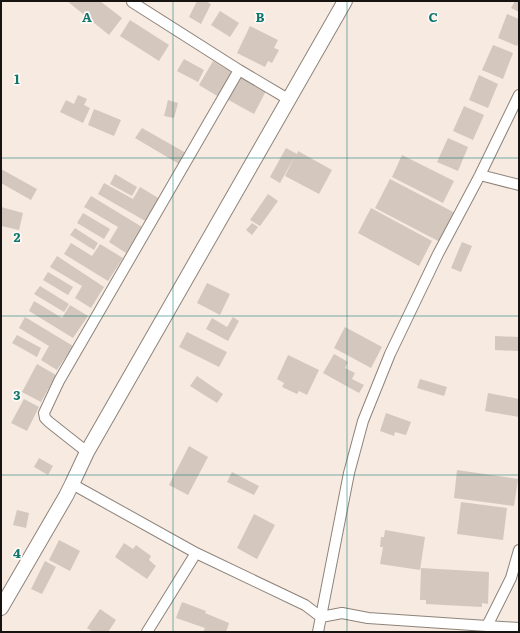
<svg xmlns="http://www.w3.org/2000/svg" width="520" height="633" viewBox="0 0 520 633" font-family="Literata,serif">
<rect width="100%" height="100%" fill="#f6eae1"/>
<path fill="#d3c7be" d="M67,1H100L122,18L109,35Z
M197,1H205L211,4L201,24L189,17Z
M515,1H519V12L511,8Z
M220,11L239,23L230,37L211,25Z
M507,14L519,19V41L517,46L498,38Z
M130,20L169,45L159,61L120,36Z
M250,26L278,40L274,48L279,50L272,63L268,61L265,67L237,53Z
M493,45L513,53L503,79L482,70Z
M184,59L204,70L198,82L177,71Z
M213,61L233,73L219,97L199,85Z
M239,74L267,89L254,114L225,98Z
M479,75L498,84L488,108L469,100Z
M78,95L87,99L84,105L90,108L83,123L60,112L66,100L74,104Z
M168,100L178,103L174,118L164,116Z
M464,106L484,115L473,140L453,131Z
M94,109L121,120L114,136L88,125Z
M142,128L186,153L179,164L135,138Z
M448,138L468,147L458,171L437,162Z
M286,148L297,154L298,151L332,170L319,194L285,176L295,156L280,183L270,177Z
M402,155L454,181L443,203L392,177Z
M1,169L37,189L31,200L1,183Z
M115,174L137,187L132,196L110,184Z
M390,179L457,214L442,243L375,208Z
M104,183L133,199L140,187L160,199L147,222L98,194Z
M268,194L278,201L260,226L250,220Z
M91,196L142,227L126,253L109,242L118,227L84,207Z
M1,207L23,213L19,230L1,226Z
M371,208L432,241L419,266L358,233Z
M83,213L110,229L104,239L77,223Z
M252,223L258,227L252,235L246,230Z
M75,228L98,243L94,250L70,235Z
M462,242L472,246L461,272L451,268Z
M71,243L92,256L100,244L123,258L108,281L64,254Z
M57,256L104,287L91,308L75,298L82,286L50,267Z
M48,272L73,287L68,295L43,280Z
M207,283L230,294L220,315L197,303Z
M40,286L69,304L64,312L34,294Z
M34,301L62,318L70,305L88,316L73,338L29,311Z
M25,317L73,346L57,370L41,360L49,346L19,328Z
M233,317L239,321L228,341L206,329L212,318L227,327Z
M345,327L382,347L371,368L334,348Z
M187,332L227,352L219,367L179,347Z
M17,335L41,348L37,357L12,343Z
M495,336L519,337V351L495,350Z
M334,354L348,362L345,368L355,373L352,379L364,385L359,393L323,373Z
M288,355L319,370L307,395L299,391L297,394L282,387L284,383L277,379Z
M37,364L56,375L41,402L22,392Z
M197,376L223,394L217,403L190,386Z
M420,379L447,387L444,396L417,388Z
M488,393L519,399V417L485,411Z
M24,399L39,407L27,431L11,423Z
M386,413L411,422L406,435L395,432L394,436L380,431Z
M189,446L208,457L188,495L169,485Z
M39,458L53,466L48,475L34,467Z
M457,470L518,479L514,506L454,498Z
M232,472L259,486L254,495L227,482Z
M461,502L507,508L503,540L457,534Z
M17,510L29,513L26,528L13,525Z
M254,514L275,525L257,559L237,548Z
M385,530L425,537L420,570L380,564L383,547H380L381,537H384Z
M59,540L80,551L70,571L49,560Z
M124,543L133,549L136,545L151,556L149,560L156,566L147,579L115,557Z
M45,561L56,567L42,594L31,589Z
M421,568L489,572L488,604L482,603V607L426,604V600H420Z
M182,602L206,611L205,613L229,623L226,632H203L205,628L176,618Z
M100,609L116,620L108,632H93L87,628Z"/>
<g fill="none" stroke-linecap="round" stroke-linejoin="round">
<defs>
<path id="street" d="M132,2L239,70L288,99
M480,175L519,185
M87,452L49,422L45,418L44,413L59,381L239,70
M72,484L196,553L305,605L321,617L342,613L368,618L487,626L519,628
M487,626L511,578L519,550
M147,632L196,553
M318,632L349,473L363,421L390,354L438,254L480,175L519,95"/>
<path id="secondary" d="M1,608L66,496L72,484L87,452L345,1"/>
</defs>
<use href="#street" stroke="#8e837a" stroke-width="12"/>
<use href="#secondary" stroke="#8e837a" stroke-width="16"/>
<use href="#street" stroke="#fff" stroke-width="10"/>
<use href="#secondary" stroke="#fff" stroke-width="14"/>
</g>
<path fill="none" stroke="#0f766e" stroke-width="1" stroke-opacity="0.55" d="M173,1V632M347,1V632M1,158H519M1,316H519M1,475H519"/>
<g font-size="13" text-anchor="middle" font-weight="bold" fill="#0f766e" stroke="#fef9f5" stroke-width="3.5" stroke-linejoin="round" paint-order="stroke">
<text x="87" y="22">A</text>
<text x="260" y="22">B</text>
<text x="433" y="22">C</text>
<text x="17" y="84">1</text>
<text x="17" y="242">2</text>
<text x="17" y="400">3</text>
<text x="17" y="558">4</text>
</g>
<rect width="520" height="633" fill="none" stroke="#171310" stroke-width="4"/>
</svg>
